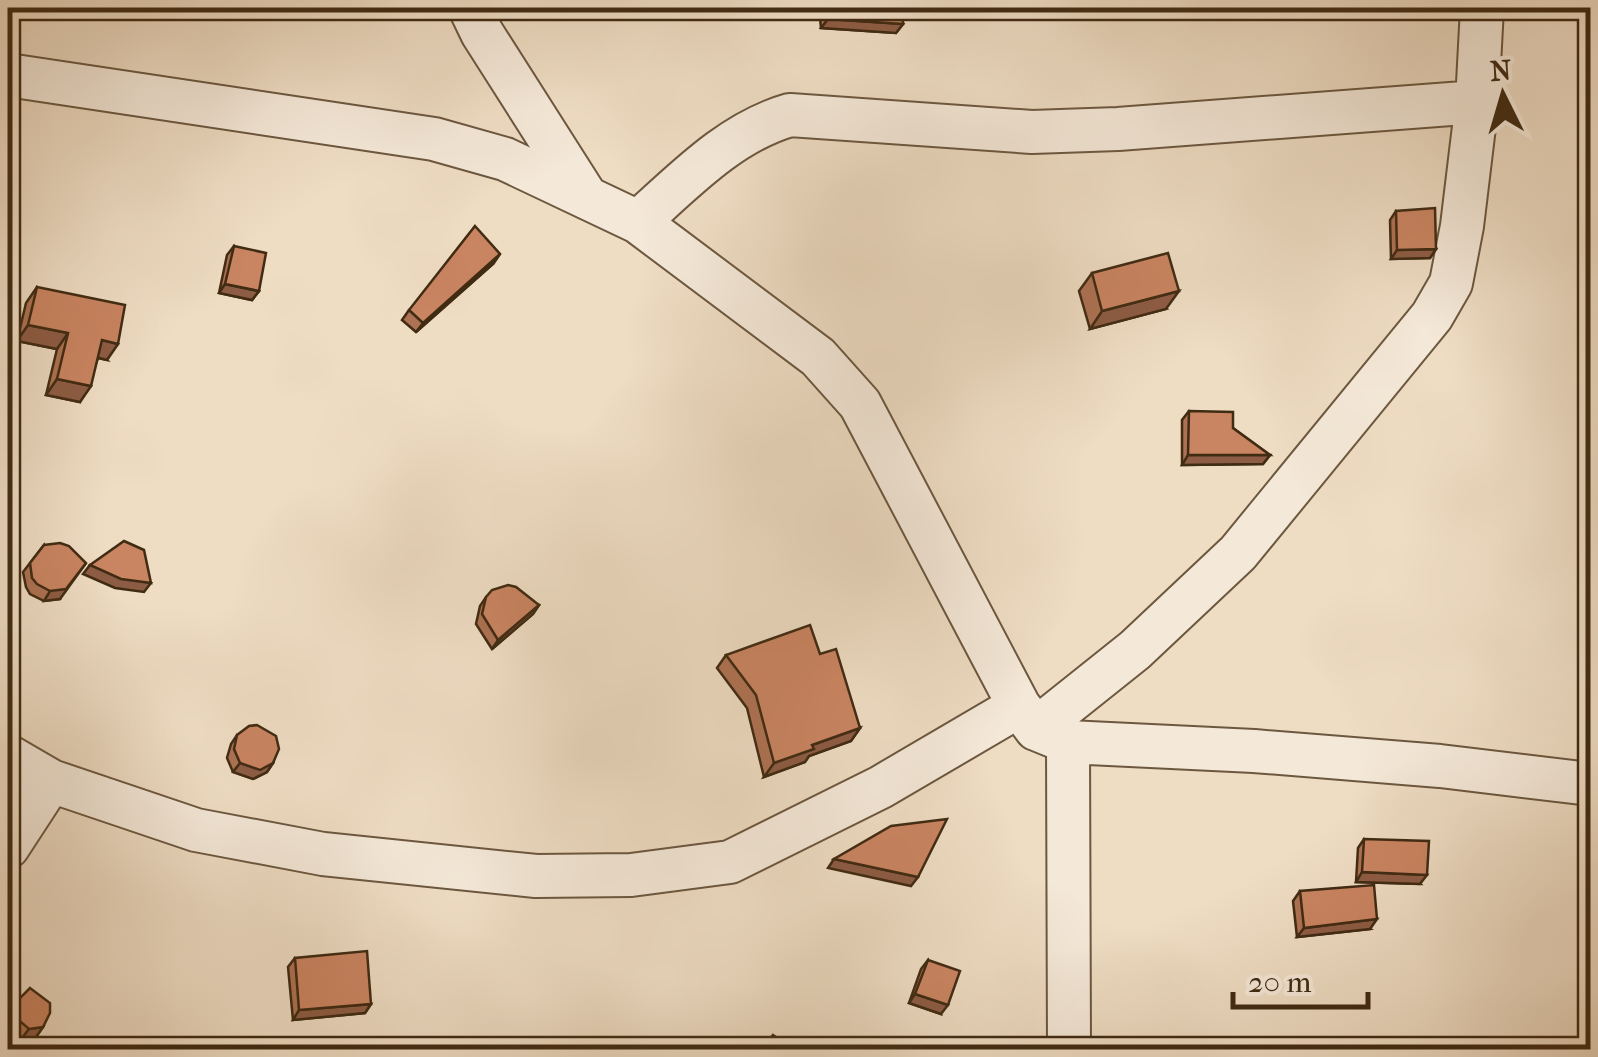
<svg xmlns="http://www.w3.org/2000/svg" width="1598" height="1057" viewBox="0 0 1598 1057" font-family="'IM FELL French Canon',serif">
<rect width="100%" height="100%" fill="#eedcc3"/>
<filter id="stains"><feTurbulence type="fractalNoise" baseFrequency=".002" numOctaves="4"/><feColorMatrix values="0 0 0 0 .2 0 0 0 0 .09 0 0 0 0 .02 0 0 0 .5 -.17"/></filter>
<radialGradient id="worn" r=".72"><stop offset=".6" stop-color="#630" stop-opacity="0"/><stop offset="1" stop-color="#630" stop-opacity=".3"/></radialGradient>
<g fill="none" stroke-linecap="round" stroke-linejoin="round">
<defs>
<path id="minor" d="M470,8L482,33L587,198
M8,75L434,139L505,159L638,222L818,357L860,404L1019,706
M638,222C684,181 730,132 790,115L1032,132L1118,129L1477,102
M1036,729L1135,650L1238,553L1432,316L1451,283L1462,226L1477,102L1482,8
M1068,742L1069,1050
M8,756L51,781L196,830L323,854L536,876L631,875L730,862L881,787L1019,706L1036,729L1068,742L1254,751L1440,766L1590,784
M8,847L51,781"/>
</defs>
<use href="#minor" stroke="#6c573f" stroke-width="46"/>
<use href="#minor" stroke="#f4e8d8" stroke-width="42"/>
</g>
<path fill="#ad7253" stroke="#402b13" stroke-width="2.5" d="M819,8H902L903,24L896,33L821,28Z
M1396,211L1436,249L1430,258L1391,259L1390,220Z
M234,246L259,291L252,300L219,293L227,255Z
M494,263L416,332L402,320L409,310Z
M1092,273L1166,309L1090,329L1079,291Z
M37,287L107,360L98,358L80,402L46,395L57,349L17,341L26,303Z
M1189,411L1233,428L1270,455L1263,464L1182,465V420Z
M44,545L60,599L44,601L30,594L26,587L23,572Z
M486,597L539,605L533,614L492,649L476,624L480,606Z
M820,654L860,728L851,741L809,756L805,762L764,777L747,708L717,668L726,655Z
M237,735L273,763L267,772L253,779L233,772L227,758L231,744Z
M1364,839L1420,884L1356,882L1358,848Z
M1300,891L1370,929L1297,937L1293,901Z
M295,958L371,1004L365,1013L293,1020L288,967Z
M928,960L941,1014L909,1003L921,969Z
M17,1001L43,1027L36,1037L22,1038L8,1025L11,1011Z"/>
<path fill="#8d5c44" stroke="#402b13" stroke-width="2.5" d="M828,19L903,24L896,33L821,28Z
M1436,249L1430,258L1391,259L1397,250Z
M500,254L494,263L416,332L423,323Z
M225,284L259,291L252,300L219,293Z
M1179,291L1166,309L1090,329L1102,311Z
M28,325L68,333L57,349L17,341Z
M102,340L118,344L107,360L91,356Z
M57,379L91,386L80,402L46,395Z
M1188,455H1270L1263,464L1182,465Z
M86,563L60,599L44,601L50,591Z
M90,565L151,583L144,592L115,588L83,574Z
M539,605L533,614L492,649L498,640Z
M860,728L851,741L809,756L805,762L764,777L774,763L812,745Z
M240,763H273L267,772L253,779L233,772Z
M834,859L918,877L911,886L828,868Z
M1362,872L1427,875L1420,884L1356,882Z
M1377,919L1370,929L1297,937L1304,928Z
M915,994L948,1005L941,1014L909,1003Z
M371,1004L365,1013L293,1020L299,1010Z
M43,1027L36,1037L22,1038L29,1029Z"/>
<path fill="#c98461" stroke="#402b13" stroke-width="2.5" d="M827,8H902L903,24L828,19Z
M1435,208L1436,249L1397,250L1396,211Z
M475,226L500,254L423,323L409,310Z
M234,246L266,253L259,291L225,284Z
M1168,253L1179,291L1102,311L1092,273Z
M37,287L125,305L118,344L102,340L91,386L57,379L68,333L28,325Z
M1189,411L1233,412V428L1270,455H1188Z
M124,541L144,550L151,583L121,579L90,565Z
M60,543L69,546L86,563L66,589L50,591L37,584L32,578L30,563L44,545Z
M508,585L516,587L539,605L498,640L482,614L486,597L492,590Z
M810,625L820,654L836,649L860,728L812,745L814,749L774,763L756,695L726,655Z
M257,725L276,736L279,749L273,763L260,770L240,763L234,749L237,735L249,726Z
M947,819L918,877L834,859L891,826Z
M1364,839L1429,841L1427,875L1362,872Z
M1374,885L1377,919L1304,928L1300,891Z
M367,951L371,1004L299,1010L295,958Z
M928,960L960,971L948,1005L915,994Z
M30,988L50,1003V1013L43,1027L29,1029L14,1016L17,1001Z
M773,1035L795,1050H761Z"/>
<rect width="1598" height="1057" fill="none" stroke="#eedcc3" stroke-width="40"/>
<rect x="10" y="10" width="1578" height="1037" fill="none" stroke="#402b13" stroke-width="5"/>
<rect x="20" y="20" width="1558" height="1017" fill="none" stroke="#402b13" stroke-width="2.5"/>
<g transform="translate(1503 95) rotate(355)" stroke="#f4e8d8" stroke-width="8" paint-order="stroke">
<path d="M0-8L18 38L0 25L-18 38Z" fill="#402b13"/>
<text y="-15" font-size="28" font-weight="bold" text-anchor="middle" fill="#402b13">N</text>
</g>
<path d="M1233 992v15h135v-15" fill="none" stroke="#402b13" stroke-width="5"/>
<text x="1248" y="992" font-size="30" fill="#402b13" stroke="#f4e8d8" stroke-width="8" paint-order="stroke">20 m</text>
<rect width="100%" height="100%" filter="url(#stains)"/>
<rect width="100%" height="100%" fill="url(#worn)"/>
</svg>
